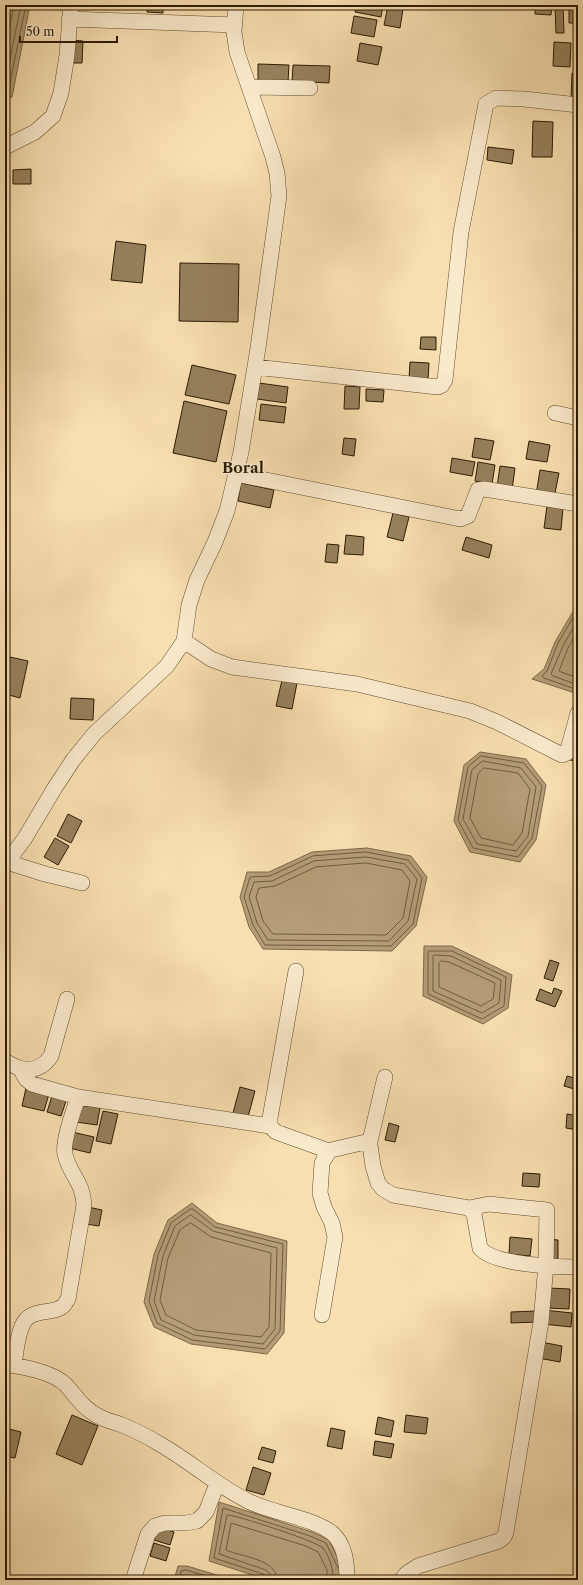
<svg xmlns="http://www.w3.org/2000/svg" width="583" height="1585" viewBox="0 0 583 1585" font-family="'Libre Caslon Text',serif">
<rect width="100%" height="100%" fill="#f8dfb1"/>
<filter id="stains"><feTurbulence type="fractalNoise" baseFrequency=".005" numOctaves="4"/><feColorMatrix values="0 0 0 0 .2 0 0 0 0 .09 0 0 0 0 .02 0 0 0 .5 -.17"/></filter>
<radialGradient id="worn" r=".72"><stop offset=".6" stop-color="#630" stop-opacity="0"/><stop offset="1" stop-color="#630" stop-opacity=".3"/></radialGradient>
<path fill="#b39c76" stroke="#7d6848" d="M5,5H30L12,97H5Z
M578,603V694L532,679L544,669L555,642Z
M480,752L526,759L546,785L536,840L520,862L470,852L454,821L464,765Z
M367,848L411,856L427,877L416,926L392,951L263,949L249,927L240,897L247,872H269L312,852Z
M424,946H452L512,975L508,1008L483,1024L423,996Z
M192,1203L217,1223L287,1241L284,1333L267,1354L191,1344L154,1327L144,1302L154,1254L168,1220Z
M219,1502L312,1532L329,1540L342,1567V1580H268L209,1561Z
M178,1566H187L233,1580H174Z"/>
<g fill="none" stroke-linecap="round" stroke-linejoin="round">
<path stroke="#705c3c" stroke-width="1" d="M5,53L14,5
M5,83L21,5
M5,93L8,92L26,5
M578,609L558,643L547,671L542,676L544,678L578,690
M578,619L563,646L551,674L553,676L578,685
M578,631L568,648L559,671L561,672L578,678
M481,756L524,763L542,786L532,838L518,857L473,848L458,820L468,767Z
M483,761L521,768L536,787L528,836L516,851L477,844L463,819L472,770Z
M484,768L518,773L530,789L522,833L513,845L481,838L470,818L478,774Z
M366,852L408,860L422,878L413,924L391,946L265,945L253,925L244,897L250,877L270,876L313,856Z
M366,857L405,864L417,879L408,921L389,941L268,940L257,923L249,897L254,882L272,881L314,861Z
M366,863L402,870L410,881L403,918L386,935L273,934L263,921L256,897L259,888L275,886L316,867Z
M429,951H452L506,977L504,1006L482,1019L428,994V952Z
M434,955L451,956L501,980L499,1003L482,1013L433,991V957Z
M441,961L449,962L495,983L493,999L481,1006L439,987V963Z
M191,1209H193L215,1227L283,1244L280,1331L265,1349L192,1340L157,1323L149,1301L158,1255L171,1223Z
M191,1215L213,1231L277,1248L275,1329L263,1344L194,1335L161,1320L154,1301L163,1256L175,1226Z
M191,1223L211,1237L271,1253L269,1327L261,1337L196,1330L166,1315L160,1300L168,1258L180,1230Z
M179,1580L181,1571L186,1570L219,1580
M266,1580V1576L263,1574L214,1558L223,1508L310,1536L326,1543L338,1568
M271,1580L270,1574L266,1570L219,1554L227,1515C237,1515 318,1542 323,1548C330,1557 333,1569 333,1580
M277,1580C277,1559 242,1557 226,1550L231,1523L306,1546L318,1552L327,1570V1580"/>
</g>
<path fill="#96815d" stroke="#2c1b03" d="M147,5H163V13L147,12Z
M296,5H314L313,9L296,7Z
M357,5H383L381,17L355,12Z
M535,5H552L551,15L535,14Z
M555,5H563L564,33H556Z
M569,5H578V23H569Z
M388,6L403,9L400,28L384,25Z
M354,16L377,20L374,37L351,33Z
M71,40L83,41L82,63H70Z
M554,42L571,43L570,67L553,66Z
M360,43L382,47L378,65L357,61Z
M258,64L289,65L288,82L258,81Z
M293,65L330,66L329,83L292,81Z
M572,73H578V98H571Z
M533,121L553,122L552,157H532Z
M488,147L514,150L512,164L487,160Z
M578,160V174L573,172Z
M31,169V184H13V170Z
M116,241L146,245L142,283L111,280Z
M180,263L239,264L238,322L179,321Z
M421,337H436V350L420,349Z
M410,362L429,363L428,380L409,379Z
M192,365L236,375L229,404L185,395Z
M259,383L288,387L286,403L257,399Z
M345,386L360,387L359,409H344Z
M366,389L384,390L383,402L366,401Z
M184,401L227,411L216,462L173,453Z
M261,404L286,407L284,423L259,420Z
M344,438L356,439L354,456L342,454Z
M475,438L494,441L490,460L472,457Z
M529,441L550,445L547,462L526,459Z
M452,458L475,462L472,476L450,472Z
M478,462L495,465L492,484L475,481Z
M500,466L515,468L512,490L497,487Z
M540,470L559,473L554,498L536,495Z
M241,483L274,490L270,508L238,501Z
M547,506L563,508L561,530L544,528Z
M393,513L409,517L403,541L387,537Z
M346,535L364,537L363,555L344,554Z
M466,537L492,545L489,558L462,550Z
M327,544L339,545L337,563L325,562Z
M10,657L28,661L20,698L5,694V678Z
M282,680L297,683L292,709L276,706Z
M71,698L94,699L93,720L70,719Z
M570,747L578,750V762L567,759Z
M68,814L82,821L71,843L57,836Z
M55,838L69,846L58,865L44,857Z
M550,960L559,963L553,981L544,978Z
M554,988L562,991L555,1007L536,1000L540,989L552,994Z
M567,1076L578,1079V1090L564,1086Z
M240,1087L255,1091L248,1117L233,1113Z
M26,1088L49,1094L44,1111L22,1106Z
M52,1096L66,1101L61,1116L47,1112Z
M79,1104L100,1108L97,1125L76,1122Z
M103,1111L118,1114L111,1144L96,1141Z
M567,1114L578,1116V1130L566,1128Z
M389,1123L399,1126L395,1142L385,1140Z
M72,1132L94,1137L90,1153L69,1148Z
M523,1173L540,1174L539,1187L522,1186Z
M88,1207L102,1210L99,1226L86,1224Z
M510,1237L532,1239L530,1256L509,1254Z
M547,1239L558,1240V1262H546Z
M548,1288L570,1289L569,1309L547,1308Z
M544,1310L572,1313L571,1327L543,1324Z
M536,1311V1322L511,1323V1312Z
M541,1342L562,1346L560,1362L538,1358Z
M72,1415L98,1426L82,1465L56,1454Z
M406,1415L428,1418L426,1434L404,1432Z
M378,1417L394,1421L391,1437L375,1434Z
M5,1428L21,1432L15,1458L5,1456Z
M331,1428L345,1431L342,1449L327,1446Z
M375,1441L394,1444L391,1458L373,1455Z
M262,1447L276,1451L273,1463L258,1459Z
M253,1467L271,1473L264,1495L246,1490Z
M159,1527L174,1532L170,1545L154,1540Z
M154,1543L170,1548L166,1561L150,1556Z"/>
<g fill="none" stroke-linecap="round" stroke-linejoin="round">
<defs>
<path id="street" d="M69,19L235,25
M249,87L310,88
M5,147L35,132L53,116L61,93L67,55L71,5
M255,367L438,387L442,385L445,380L461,232L486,104L496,98L524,99L578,105
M555,413L578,418
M236,474L460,519L468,516L478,490L484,489L578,504
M184,641L211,659L232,667L357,684L470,711L497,722L562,755L567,753L578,713
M7,862L45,874L82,883
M5,865L25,838L54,789L73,760L94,734L167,666L184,641L189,605L197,580L215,542L227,511L241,452L258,348L279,196L277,173L273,157L237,52L234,32L236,5
M296,971L270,1118V1126L276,1132L329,1151
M5,1061C22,1072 39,1074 51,1056L67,999
M21,1070L26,1079L32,1084L78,1097L270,1126
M385,1077L370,1141V1145L373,1166L378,1183L383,1189L393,1195L469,1208L474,1214L480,1248C493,1265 557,1267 578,1267
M322,1315L335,1237L332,1223L324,1207L320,1193L322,1163L326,1156L331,1150L370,1141
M5,1364C24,1367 54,1372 67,1386C77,1398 85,1410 100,1417C107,1421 115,1422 122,1425C134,1430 147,1436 158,1443C190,1461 217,1486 250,1502C272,1513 314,1518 332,1533C345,1544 347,1563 347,1580
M14,1365C16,1353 17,1337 22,1326C31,1304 58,1318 66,1302C68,1300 69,1296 69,1293L84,1205C83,1181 69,1174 65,1154C62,1142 74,1110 78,1097
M133,1580L148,1534L155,1526L165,1523H186L197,1521L206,1512L217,1484
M401,1580L406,1574L418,1566L499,1541L504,1537L506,1532L541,1322L546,1265L547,1210L489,1204L469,1208"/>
</defs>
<use href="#street" stroke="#5f4c2e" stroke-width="16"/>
<use href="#street" stroke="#faeacc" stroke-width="15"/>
</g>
<g text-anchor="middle" stroke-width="3" stroke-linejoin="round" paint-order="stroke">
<g font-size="15" font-weight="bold" fill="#2c1b03" stroke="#faeacc">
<text x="243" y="473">Boral</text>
</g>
</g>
<rect width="583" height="1585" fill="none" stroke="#f8dfb1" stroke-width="20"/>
<rect x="6" y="6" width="571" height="1573" fill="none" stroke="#2c1b03" stroke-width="2"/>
<rect x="10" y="10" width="563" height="1565" fill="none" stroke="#2c1b03"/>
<path d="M20 36v6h97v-6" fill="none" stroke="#2c1b03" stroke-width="2"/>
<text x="26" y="36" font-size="12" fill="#2c1b03" stroke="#faeacc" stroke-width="3" paint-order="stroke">50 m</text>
<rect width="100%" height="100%" filter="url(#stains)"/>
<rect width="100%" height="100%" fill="url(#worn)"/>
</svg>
